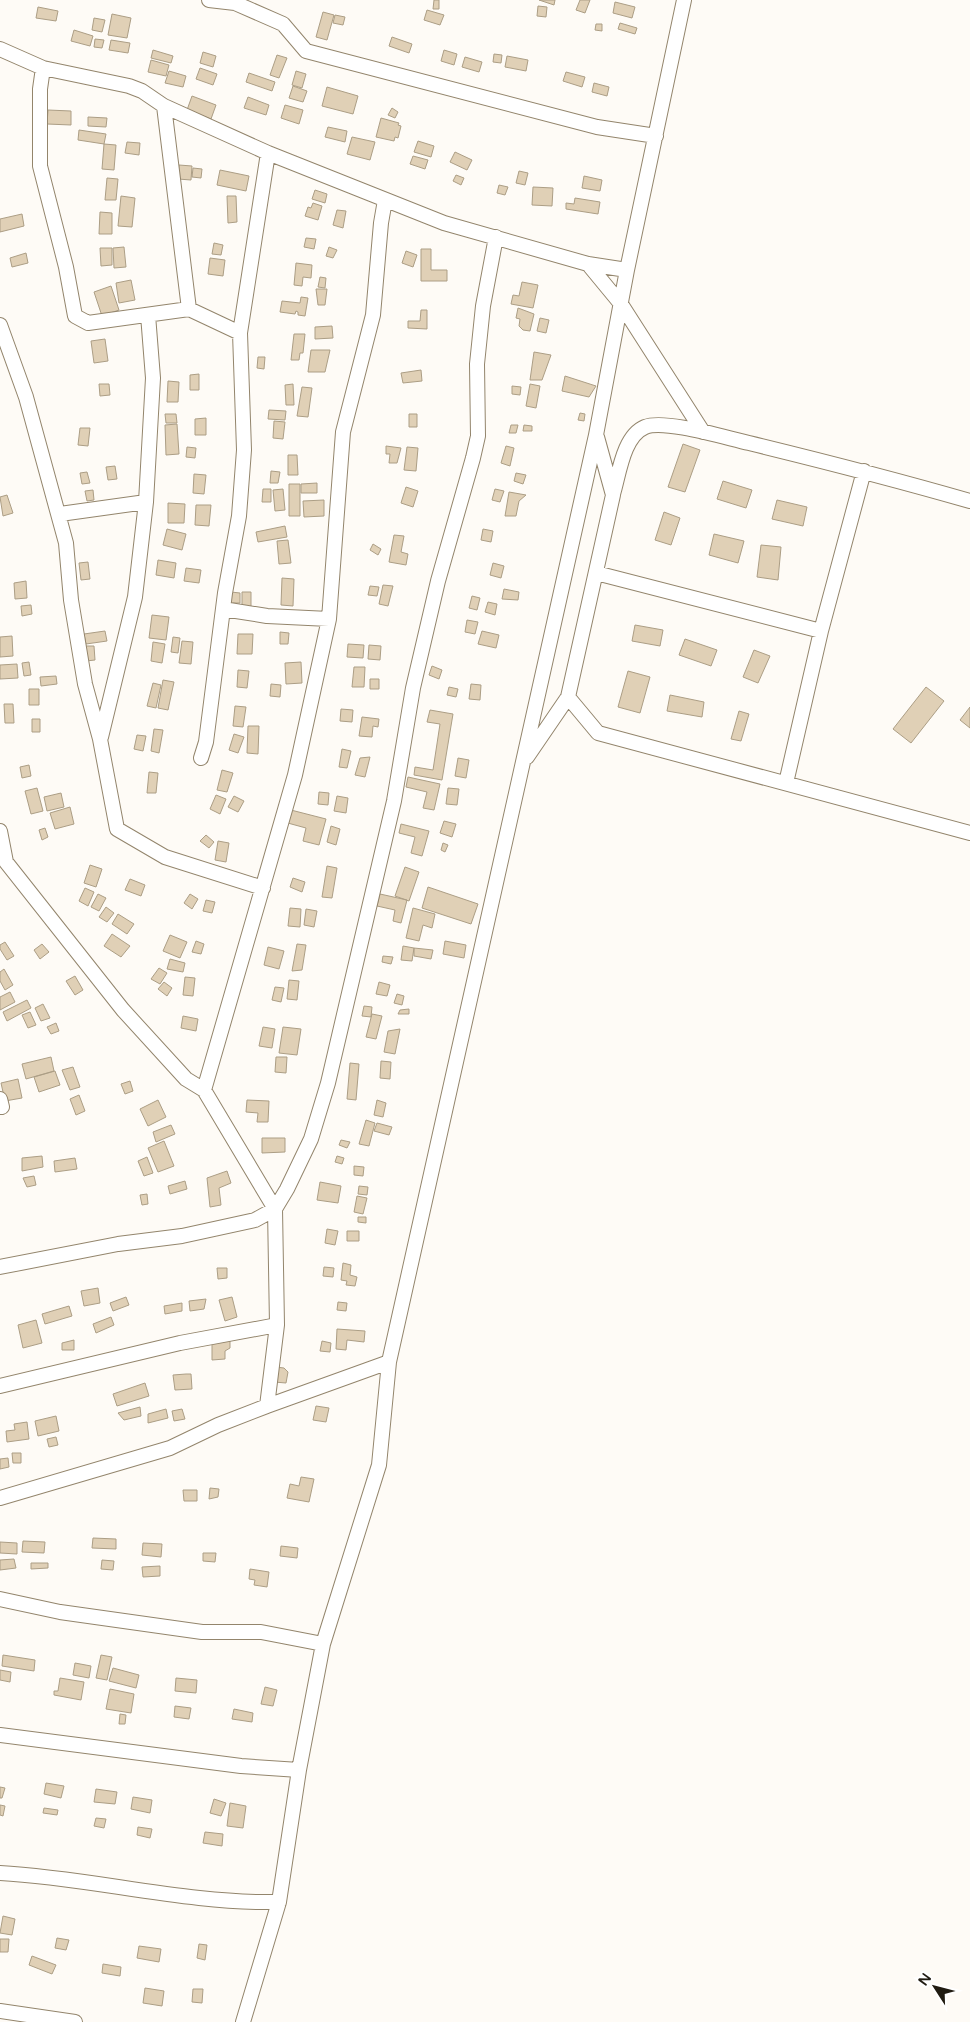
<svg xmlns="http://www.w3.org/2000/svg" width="970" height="2022" viewBox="0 0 970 2022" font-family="'Varela Round',sans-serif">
<rect width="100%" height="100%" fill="#fefbf6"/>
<path fill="#e0d0b6" stroke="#ac9e85" d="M434,0H439V9H433Z
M539,0H555L554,5Z
M580,0H590L585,13L576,10Z
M615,2L635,7L632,18L613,13Z
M538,6L547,7L546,17L537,16Z
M38,7L58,11L56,21L36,18Z
M427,10L444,15L440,25L424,20Z
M323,12L334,15L327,40L316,37Z
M112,14L131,18L127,38L108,35Z
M335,15L345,17L343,25L333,23Z
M94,18L105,20L102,32L92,30Z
M620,23L637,28L635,34L618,29Z
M596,24H602V31L595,30Z
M74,30L93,36L90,46L71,41Z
M392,37L412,44L409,53L389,46Z
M95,39L104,40L102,48L94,47Z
M111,40L130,43L128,53L109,50Z
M153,50L173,56L171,63L151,58Z
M444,50L457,54L454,65L441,61Z
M203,52L216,56L213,67L200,63Z
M494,54L502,55L501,63L493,62Z
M277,55L287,58L279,78L270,75Z
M507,56L528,60L526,71L505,67Z
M465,57L482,62L479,72L462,67Z
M151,60L169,65L166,76L148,72Z
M200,68L217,74L213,85L196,79Z
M169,71L186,76L183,87L165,83Z
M296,71L306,74L302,88L292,85Z
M566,72L585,77L582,87L563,81Z
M249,73L275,82L272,91L246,82Z
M594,83L609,87L607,96L592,92Z
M293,86L307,91L303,102L289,98Z
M327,87L358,96L353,114L322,106Z
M192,96L216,105L211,119L187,110Z
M248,97L269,105L266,115L244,108Z
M285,105L303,110L299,124L281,118Z
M392,108L398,112L395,118L388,115Z
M48,110L71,111V125L47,124Z
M88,117L107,118L106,127L88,126Z
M381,118L399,123L398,125L401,126L398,138L395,137L394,141L376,137Z
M328,127L347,131L345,142L325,137Z
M79,130L106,134L104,144L78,140Z
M352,137L375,142L370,160L347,154Z
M418,141L434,146L431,157L414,152Z
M127,142L140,143L139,155L125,153Z
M104,144L116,145L114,170L102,169Z
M455,152L472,160L467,170L450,162Z
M413,156L428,160L425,169L410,164Z
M179,165L192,166L191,180L178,179Z
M193,168L202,169L201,178L192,177Z
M220,170L249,176L246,191L217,185Z
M519,171L528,173L525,185L516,183Z
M456,175L464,178L461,185L453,181Z
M584,176L602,180L600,191L582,188Z
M107,178L118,179L116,200H105Z
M499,185L508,187L505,195L497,193Z
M533,187L553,188L552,206L532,205Z
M315,190L327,194L325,203L312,199Z
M121,196L135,198L132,227L118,226Z
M227,196H236L237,222L228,223Z
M575,198L600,202L598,214L566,209V203L574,204Z
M313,203L322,206L318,220L305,216L308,207L311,208Z
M337,210L346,211L343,228L333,225Z
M100,212L112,213V234H99Z
M22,214L24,226L0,232V219Z
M306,238L316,239L314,249L304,247Z
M214,243L223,245L221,255L212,254Z
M124,247L126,267L114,268L113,248Z
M329,247L337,250L333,258L326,256Z
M100,248H112V265L101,266Z
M421,249H431V270H447V281H421Z
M406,251L417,255L413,267L402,263Z
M26,253L28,263L12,267L10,258Z
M210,258L225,260L223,276L208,274Z
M296,263L312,265L311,278L303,277L302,286L294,285Z
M320,277L326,278L325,288L318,287Z
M131,280L135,300L119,303L116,283Z
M522,282L538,285L533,308L511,304L513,295L519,296Z
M111,286L119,310L102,316L94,292Z
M316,289H327L325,305H318Z
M301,297L308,298L305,316L298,315V312L296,311L295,314L280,312L282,301L300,303Z
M518,308L534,314L530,331L523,330L519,326L520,319L516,318Z
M421,310H427V329L408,328V321H420Z
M540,318L549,320L546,333L537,331Z
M332,326L333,338L315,339V327Z
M294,334H305L303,353H300L299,360H291Z
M105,339L108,361L94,363L91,341Z
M311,350H330L325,372H308Z
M534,352L551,355L542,380H530Z
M258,357H265L264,369L257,368Z
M421,370L422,381L403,383L401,373Z
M199,374V390H190V375Z
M565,376L596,386L589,397L562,391Z
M168,381L179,382L178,402H167Z
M99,384H109L110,395L100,396Z
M293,384L294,405H286L285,385Z
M530,384L540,386L536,408L526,406Z
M512,386L521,387L520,395L512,394Z
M302,387L312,388L308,417L297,416Z
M269,410L286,411L285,420L268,419Z
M580,413L585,414L584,421L578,420Z
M165,414H176L177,423H166Z
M409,414H417V427H409Z
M206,418V435H195V419Z
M274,421L285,422L283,439L273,438Z
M177,424L179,454L166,455L165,425Z
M511,425H518L516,433H509Z
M524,425L532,426V431H523Z
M80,428H90L88,446L78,445Z
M683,444L700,450L685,492L668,487Z
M386,446L401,448L397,463H389L390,454H386Z
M506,446L514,448L510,466L501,463Z
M187,447L196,448L195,458L186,457Z
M407,447L418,448L416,471L404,470Z
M288,455H297L298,475H288Z
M115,466L117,479L108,480L106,467Z
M271,471L280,472L278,483H270Z
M87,472L90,483L82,484L80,473Z
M516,473L526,475L523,484L514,481Z
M194,474L206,475L204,494L193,493Z
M723,481L752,490L746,508L717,499Z
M317,483V493H301V484Z
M289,484H300V516H289Z
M406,487L418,491L413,507L401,503Z
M263,489H271V502H262Z
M283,489L285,510L275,511L273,490Z
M495,489L504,491L500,502L492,500Z
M93,490L94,500L87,501L85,491Z
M509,492L526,495L519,501L516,516H505Z
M7,495L13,513L3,516L0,497Z
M324,500V516L304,517L303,501Z
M777,500L807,507L803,526L772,519Z
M168,503L185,504L184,523H168Z
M196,505H211L209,526L195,525Z
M664,512L680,518L671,545L655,540Z
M285,526L287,537L258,542L256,532Z
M167,529L186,534L182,550L163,545Z
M483,529L493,531L491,542L481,540Z
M714,534L744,541L738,563L709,555Z
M394,535L404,536L401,552L408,554L406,565L389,562Z
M288,540L291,563L279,564L277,541Z
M373,544L381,549L378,555L370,550Z
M761,545L781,547L778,580L757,577Z
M158,560L176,563L174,578L156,575Z
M88,562L90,579L81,580L79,563Z
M493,563L504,566L501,578L490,575Z
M186,568L201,570L199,583L184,581Z
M282,578L294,579L293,606L281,605Z
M26,581L27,598L15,599L14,583Z
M383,585L393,586L388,606L379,604Z
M370,586L379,587L377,596L368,595Z
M504,589L519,592L518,600L502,599Z
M231,592L240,593V603H230Z
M242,592H251V607H242Z
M472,596L480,598L477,610L469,608Z
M488,602L497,604L495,615L485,612Z
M31,605L32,614L22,616L21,606Z
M152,615L169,617L166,640L149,638Z
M467,620L478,622L475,634L465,632Z
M635,625L663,630L660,646L632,641Z
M105,631L107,641L86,644L84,634Z
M482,631L499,635L496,648L478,644Z
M280,632L289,633L288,644H280Z
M238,634H253L252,654H237Z
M12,636L13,656L0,657V637Z
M173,637L180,638L178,653L171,652Z
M685,639L717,650L711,666L679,655Z
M182,641L193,642L191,664L179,663Z
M153,642L165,644L162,663L151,661Z
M348,644L364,645L363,658L347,657Z
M369,645L381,646L380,660L368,659Z
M85,646H94L95,660L86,661Z
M754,650L770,656L758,683L743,677Z
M29,662L31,675L24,676L22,663Z
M301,662L302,683L286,684L285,663Z
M17,664L18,678L0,679V665Z
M432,666L442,670L439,679L429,675Z
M354,667H365L364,687H352Z
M238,670L249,671L247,688L237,687Z
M628,671L650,677L640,713L618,707Z
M56,676L57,684L41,686L40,677Z
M370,679H379V689H370Z
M163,680L174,682L168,710L158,708Z
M153,683L161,685L156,708L147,706Z
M271,684L281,685L280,697L270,696Z
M471,684L481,685L480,700L469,699Z
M449,687L458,689L456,697L447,695Z
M926,687L944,701L911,743L893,729Z
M29,689H39V705H29Z
M670,695L704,702L702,717L667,711Z
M4,704H13L14,723H5Z
M235,706L246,707L243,727L233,726Z
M970,707V728L960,720Z
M341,709L353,710L352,722L340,721Z
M430,710L453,714L442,780L414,775L415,767L433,770L440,724L427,722Z
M739,711L749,714L741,741L731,739Z
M362,717L379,719L378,727L373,726L372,737L359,736Z
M32,719H40V732H32Z
M248,726H259L258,754L247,753Z
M154,729L163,730L159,753L151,751Z
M234,734L244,737L238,753L229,750Z
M137,735L146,736L143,751L134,749Z
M342,749L351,751L347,768L339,767Z
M370,757L365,777L355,775L360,758Z
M458,758L469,760L466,778L455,776Z
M29,765L31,776L22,778L20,767Z
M222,770L233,773L227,792L217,790Z
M149,772L158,773L156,793H147Z
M408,777L440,784L434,810L423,808L427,792L406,787Z
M37,788L43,811L31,814L25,791Z
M448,788L459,789L457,805L446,804Z
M319,792L329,793L328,805L318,804Z
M61,793L64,807L47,811L44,797Z
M216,795L226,799L220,814L210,809Z
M234,796L244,801L238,812L228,807Z
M337,796L348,798L346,813L334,811Z
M70,807L74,824L55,829L50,813Z
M287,809L326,819L319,845L303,841L306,828L284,822Z
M444,821L456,824L452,837L440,833Z
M401,824L429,831L422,856L411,853L415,837L399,833Z
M331,826L340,829L336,845L327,842Z
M45,828L48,837L42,840L39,830Z
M206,835L214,842L209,848L200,841Z
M218,841L229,843L226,862L215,860Z
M443,843L448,845L445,852L441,850Z
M90,865L102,869L96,887L84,883Z
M327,866L337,868L332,898L322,897Z
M405,867L419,872L409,901L395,896Z
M293,878L305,882L302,892L290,887Z
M130,879L145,885L141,896L125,890Z
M428,887L478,904L471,924L422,908Z
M85,888L94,892L88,906L79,901Z
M98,894L106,898L99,911L91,907Z
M190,894L198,899L192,909L184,903Z
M380,894L407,900L401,923L393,921L395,910L377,906Z
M206,900L215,902L212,913L203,911Z
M106,907L114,913L107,922L99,917Z
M290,908L301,909L300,927L288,926Z
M413,908L435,914L432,928L423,925L419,941L406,938Z
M306,909L317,911L314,927L304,925Z
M118,914L134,924L127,934L112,924Z
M112,934L130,946L121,957L104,946Z
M170,935L187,942L180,958L163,951Z
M196,941L204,944L201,954L192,952Z
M445,941L466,945L464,958L443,954Z
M5,942L14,956L7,960L0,949V945Z
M42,944L49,952L40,959L34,950Z
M297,944L306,945L302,970L292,971Z
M403,946L414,948L412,961L401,960Z
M268,947L284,951L279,969L264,965Z
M414,948L433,950L431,959L414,956Z
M383,956L393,957L391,964L382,962Z
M170,959L185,963L183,972L167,969Z
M159,968L167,973L160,984L151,979Z
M4,969L13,985L5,990L0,981V972Z
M75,976L83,990L75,995L66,981Z
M185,977L195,978L193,996L183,995Z
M289,980L299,981L297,1000L287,999Z
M164,982L172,988L167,996L158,989Z
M379,982L390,985L387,996L376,994Z
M275,987L284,988L281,1002L272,1000Z
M10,992L15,1002L0,1010V997Z
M397,994L404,996L402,1005L394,1003Z
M27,1000L31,1008L7,1021L3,1012Z
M43,1004L50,1018L41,1021L35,1008Z
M364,1006L372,1007L371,1017L362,1016Z
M409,1009V1014H398L400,1010Z
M30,1012L36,1025L28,1028L22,1015Z
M372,1014L382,1016L376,1039L366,1037Z
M183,1016L198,1019L196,1031L181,1028Z
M56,1023L59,1031L51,1034L47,1027Z
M263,1027L275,1029L272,1048L259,1046Z
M283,1027L301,1029L297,1055L279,1053Z
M400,1029L395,1054L384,1052L388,1031Z
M51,1057L54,1071L26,1079L22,1064Z
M276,1057H287L286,1073L275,1072Z
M381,1061L391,1062L390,1079L380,1078Z
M350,1063L359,1064L356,1100L347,1099Z
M73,1067L80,1087L70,1090L62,1070Z
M55,1071L60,1085L39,1092L34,1077Z
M18,1079L22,1098L5,1101L1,1083Z
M130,1081L133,1091L125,1094L121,1084Z
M79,1095L85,1111L76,1115L70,1099Z
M158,1100L166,1117L148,1126L140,1109Z
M247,1100L269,1101L268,1122H257L258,1113L246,1112Z
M377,1100L386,1103L383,1117L374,1115Z
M366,1120L375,1123L369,1146L359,1144Z
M377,1123L392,1127L389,1135L374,1131Z
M171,1125L175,1134L156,1142L153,1132Z
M262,1138H285V1152L262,1153Z
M341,1140L350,1142L347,1148L339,1145Z
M164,1141L174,1166L158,1172L148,1148Z
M42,1156L43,1167L22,1171V1158Z
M337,1156L344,1158L342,1164L335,1162Z
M147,1157L153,1173L144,1176L138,1161Z
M75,1158L77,1169L55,1172L54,1161Z
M354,1166L364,1167L363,1176L354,1175Z
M227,1171L231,1183L219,1188L221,1205L210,1207L207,1178Z
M34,1176L36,1185L27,1187L23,1178Z
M185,1181L187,1189L170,1194L168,1186Z
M320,1182L341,1186L338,1203L317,1200Z
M359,1186L368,1187L367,1195L358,1194Z
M147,1194L148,1204L142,1205L140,1195Z
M357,1196L367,1198L363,1214L354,1212Z
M358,1217H366V1223L358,1222Z
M327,1229L338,1231L335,1245L325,1243Z
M347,1231H359V1241H347Z
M343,1263L351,1265L350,1275L357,1277L355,1286L346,1285L347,1281L341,1280Z
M324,1267L334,1268L333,1277L323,1276Z
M217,1268H227V1278L218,1279Z
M98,1288L100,1303L84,1306L81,1291Z
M126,1297L129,1305L113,1311L110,1303Z
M232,1297L237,1317L225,1321L219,1300Z
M206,1299L204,1309L190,1311L189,1301Z
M338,1302L347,1303L346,1311L337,1310Z
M182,1303V1311L165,1314L164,1306Z
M69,1306L72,1316L45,1324L42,1314Z
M111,1317L114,1325L96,1333L93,1324Z
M36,1320L42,1343L23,1348L18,1325Z
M337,1329L365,1331L364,1342L347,1340L346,1350L336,1349Z
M230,1339V1348L225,1351V1359L212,1360V1340Z
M74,1340V1350H62V1343Z
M322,1341L331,1343L330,1352L320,1351Z
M276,1367L284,1368L288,1372L286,1383L274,1382Z
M186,1374H191L192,1389L175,1390L173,1375Z
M145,1383L149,1396L117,1406L113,1394Z
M316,1406L329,1408L326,1422L313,1420Z
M140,1407L141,1416L124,1420L118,1413Z
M166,1409L168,1418L148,1423V1414Z
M182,1409L185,1419L174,1421L172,1411Z
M56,1416L59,1431L38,1436L35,1421Z
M27,1422L29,1439L7,1442L6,1431L15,1430L14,1424Z
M56,1437L58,1445L49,1447L47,1439Z
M12,1453H21V1463H13Z
M8,1458L9,1467L0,1469V1459Z
M301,1477L314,1479L309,1502L287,1498L290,1484L299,1486Z
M210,1488L219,1489L218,1497L209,1499Z
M183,1490H197V1501H184Z
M93,1538L116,1539V1549L92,1548Z
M23,1541L45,1542L44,1553L22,1552Z
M0,1542L17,1543V1554L0,1553Z
M143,1543L162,1544L161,1557L142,1555Z
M281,1546L298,1548L297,1558L280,1556Z
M203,1553H216L215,1562L203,1561Z
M14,1559L16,1568L0,1570V1560Z
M102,1560L114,1561L113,1570L101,1569Z
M31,1563H48V1568L31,1569Z
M160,1566V1576L143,1577L142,1567Z
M250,1569L269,1572L267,1587L254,1585L255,1580L249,1579Z
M3,1655L35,1660L34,1671L2,1666Z
M101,1655L112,1657L107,1680L96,1678Z
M75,1663L91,1666L89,1678L73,1675Z
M113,1668L139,1675L136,1688L109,1681Z
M0,1670L11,1672L10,1682L0,1680Z
M60,1678L84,1682L81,1700L54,1695V1691H58Z
M176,1678L197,1680L196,1693L175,1691Z
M265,1687L277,1690L273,1706L261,1704Z
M110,1689L134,1694L131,1713L106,1709Z
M175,1706L191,1708L189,1719L174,1717Z
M234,1709L253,1713L252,1722L232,1719Z
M120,1714L126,1715L125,1724H119Z
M46,1783L64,1786L61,1798L44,1794Z
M0,1787L5,1788L2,1798H0Z
M96,1789L117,1792L115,1804L94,1802Z
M133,1797L152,1800L150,1813L131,1809Z
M214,1799L226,1803L221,1816L210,1813Z
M230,1803L246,1806L243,1828L227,1826Z
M0,1805L5,1806L3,1816L0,1815Z
M44,1808L58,1810L57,1815L43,1813Z
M96,1818L106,1819L104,1828L94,1826Z
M138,1827L152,1829L150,1838L137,1835Z
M205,1832L223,1834L222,1846L203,1843Z
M3,1916L15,1919L12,1935L0,1933Z
M57,1938L69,1940L66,1950L55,1948Z
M0,1939H9L8,1952H0Z
M199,1944L207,1945L205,1960L197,1958Z
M139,1946L161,1949L159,1962L137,1958Z
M32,1956L56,1965L52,1974L29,1965Z
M103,1964L121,1967L120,1976L102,1973Z
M145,1988L164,1991L162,2006L143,2003Z
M193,1989H203L202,2003L192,2002Z"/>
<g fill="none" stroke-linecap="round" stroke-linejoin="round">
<defs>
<path id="minor" d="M209,0L235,3L283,24L306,51L597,127L656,136
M0,49L43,68L129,86L142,91L164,106L268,153L444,223L588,264L627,270
M43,68L40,89V166L66,267L75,316L88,323L189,309
M164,106L189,309L240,333
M588,264L621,304L703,432
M0,325L26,397L66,543L71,600L85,684L100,739L117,829L165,857L263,888
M597,437L613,495L568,697L598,733L970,833
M613,494C619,475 623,436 645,427C665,419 726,438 749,443C823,461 897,480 970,501
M60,514L146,502
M596,573L821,631
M223,609L267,616L329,619
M101,737L135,597L146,502L153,378L148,315
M527,757L568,697
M201,758L206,742L225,593L239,516L244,450L240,333L268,153
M786,783L821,631L864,471
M0,831L6,862L123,1010L186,1079L204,1090L275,1209L277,1325L267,1406
M204,1090L295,775L329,619L343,432L373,315L381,223L385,200
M0,1099L2,1107H0
M0,1267L118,1244L182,1236L255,1220L275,1209L287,1189L311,1139L328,1083L394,801L413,688L438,581L473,458L478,436L477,364L483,306L496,237
M0,1386L180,1343L277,1325
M0,1498L170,1448L218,1425L267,1406L389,1362
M0,1599L60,1612L202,1632H261L323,1644
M0,1735L241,1766L299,1770
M0,1873C93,1878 186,1904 279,1902
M0,2011L75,2022
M243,2022L279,1902L299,1770L323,1644L379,1465L389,1362L596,435L627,270L684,0"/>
</defs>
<use href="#minor" stroke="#93856c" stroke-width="16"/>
<use href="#minor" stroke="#fff" stroke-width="14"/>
</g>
<g transform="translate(935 1987) rotate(306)" stroke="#ffffff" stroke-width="4" paint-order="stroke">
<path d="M0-4L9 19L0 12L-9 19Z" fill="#201b11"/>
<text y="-8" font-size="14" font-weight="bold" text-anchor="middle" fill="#201b11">N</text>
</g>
</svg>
